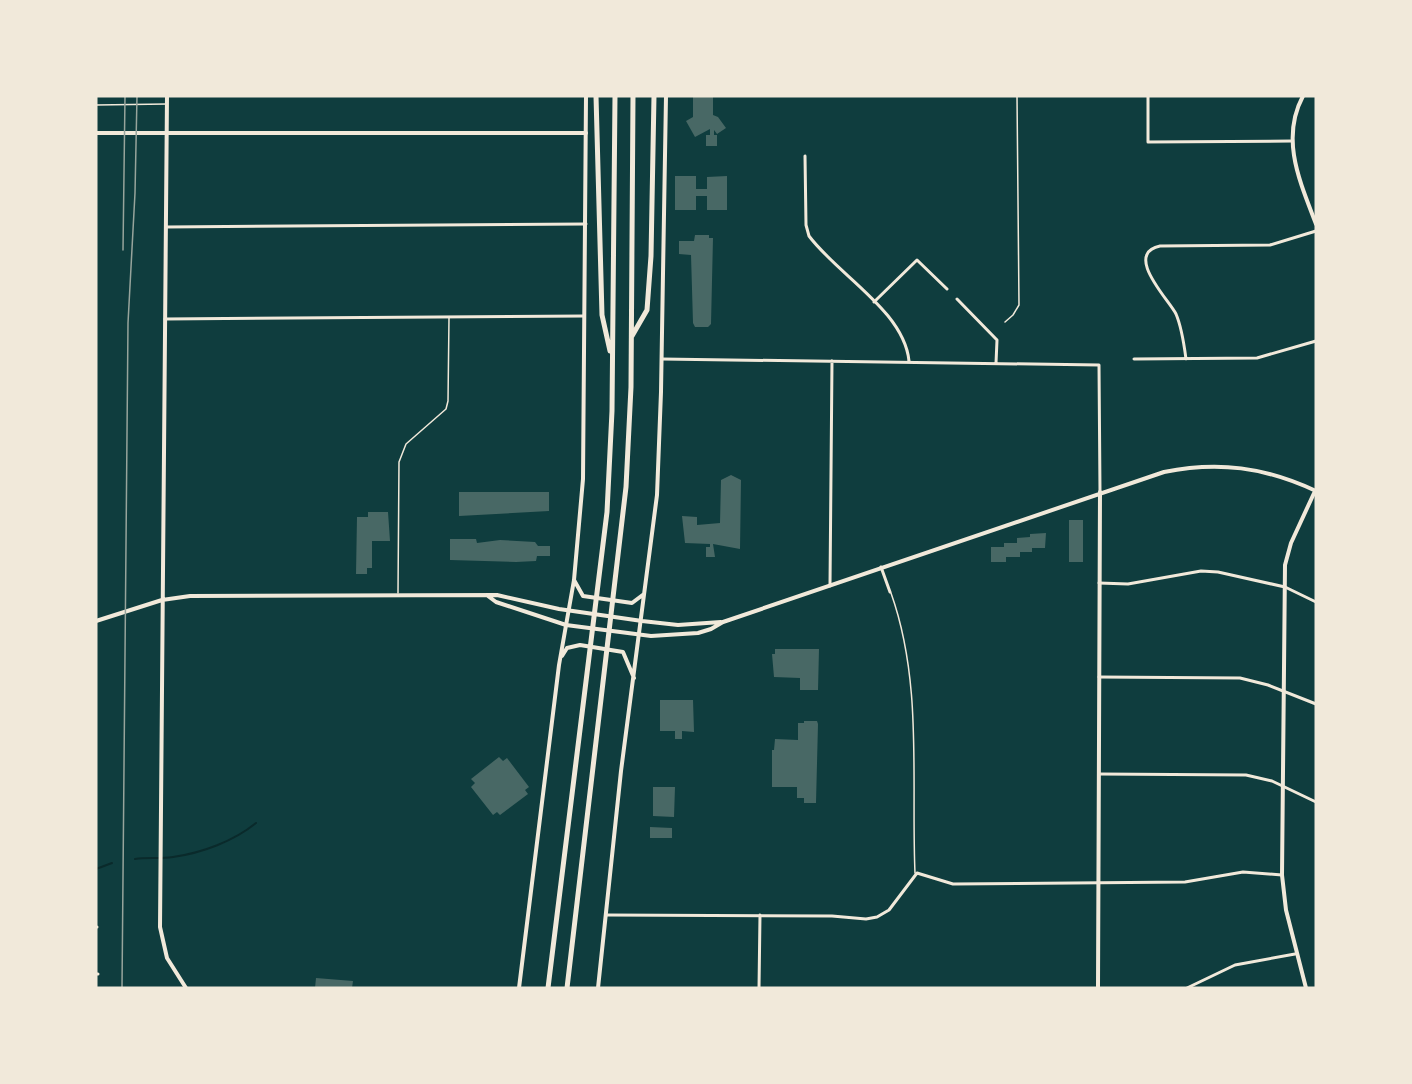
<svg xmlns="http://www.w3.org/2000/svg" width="1412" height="1084" viewBox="0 0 1412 1084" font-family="Raleway,sans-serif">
<rect width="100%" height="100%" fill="#0f3d3e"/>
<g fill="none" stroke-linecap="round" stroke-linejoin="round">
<path stroke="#0a2a2b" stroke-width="2" d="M135,859C147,857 160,859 173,857C202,853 234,841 256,823
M96,869L112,863"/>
</g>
<path fill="#486865" d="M693,96H713V115L718,117L726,128L717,134L714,130V135H717V146H706V135H710V129L695,137L686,121L693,117Z
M675,176H696V189H707V177L727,176V210H707V196H696V210H675Z
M695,235H709V238H713L711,324L708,327H695L693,323L691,255L679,254V241H694Z
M731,475L741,480L740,549L713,544L715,557H706V547H710V544L685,543L682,516L697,517V525L720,523L721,480Z
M459,492H549V511L459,516Z
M368,512H388L390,541H372V568H367V574H356L357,517H368Z
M1069,520H1083V562H1069Z
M1046,533L1045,548H1032V552H1020V557H1006V562H991V547H1004V543H1017V538L1030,537V534Z
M450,539H476L477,543L500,540L535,542L538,546H550V556H537L536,561L516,562L450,560Z
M775,649H819L818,690H800V678L774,677L772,654H775Z
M660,700H693L694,732L682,731V739H675V731H660Z
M804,721H817L818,724L816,803H804V798H797V787H772V750H774L775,739L798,740V723H804Z
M499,757L503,761L507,758L529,787L525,790L528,794L500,815L497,812L493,815L471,787L475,783L471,779Z
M653,787H675L674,817L653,816Z
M650,827L672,828V838H650Z
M316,978L353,981L352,988H315Z"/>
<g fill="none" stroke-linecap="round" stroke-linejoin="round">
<path stroke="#f1e9da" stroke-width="1.5" d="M96,105L167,104
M1005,322L1013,315L1019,305L1017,96
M398,593L399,462L406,444L446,409L448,401L449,318
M891,593C923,683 911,780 915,873"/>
<path stroke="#f1e9da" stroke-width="3" d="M1148,96V142L1292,141
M805,156L806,225L809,236C838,275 904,311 909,361
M166,227L586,224
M957,299L997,340L996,363
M874,302L917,260L947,289
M165,319L584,316
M662,359L1099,365L1100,492
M1134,359L1257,358L1316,341
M1186,359C1184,344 1182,328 1176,314C1169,300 1123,254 1160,246L1270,245L1316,231
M881,567L890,592
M1099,583L1128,584L1201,571L1218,572L1285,587L1316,602
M830,586L832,361
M1099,677L1240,678L1268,685L1316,704
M1099,774L1246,775L1272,781L1316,802
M607,915L832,916L866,919L877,917L889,910L917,873L953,884L1185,882L1243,872L1282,875
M96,927H97
M96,974H98
M759,988L760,915
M1187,988L1235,965L1295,954"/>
<path stroke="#f1e9da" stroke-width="4" d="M167,96L160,927L167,958L186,988
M1303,96C1280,139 1300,182 1316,224
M96,133H586
M488,596L496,602L566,625L651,636L698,633L711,629L723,622L1164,472C1218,461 1265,467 1316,491
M96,621L162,600L190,596L497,595L559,609L642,621L678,625L721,622
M1098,988L1100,492
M1306,988L1286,910L1282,875L1285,565L1291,543L1315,491"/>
<path stroke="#f1e9da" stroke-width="4" d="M574,580L583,596L632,603L644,594
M562,656L567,648L580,645L623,652L634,678
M519,988L559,665L574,580L583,479L586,96
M598,988L621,771L657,495L661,392L666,96"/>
<path stroke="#f1e9da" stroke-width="5" d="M596,96L602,315L610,351
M632,336L647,310L651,256L654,96
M548,988L607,512L612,411L615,96
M567,988L626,487L631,387L633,96"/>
<path stroke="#97a49c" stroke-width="1.5" d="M123,250L125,96
M122,988L128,323L135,193L137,96"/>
</g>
<rect width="1412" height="1084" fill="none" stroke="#f1e9da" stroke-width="195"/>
</svg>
